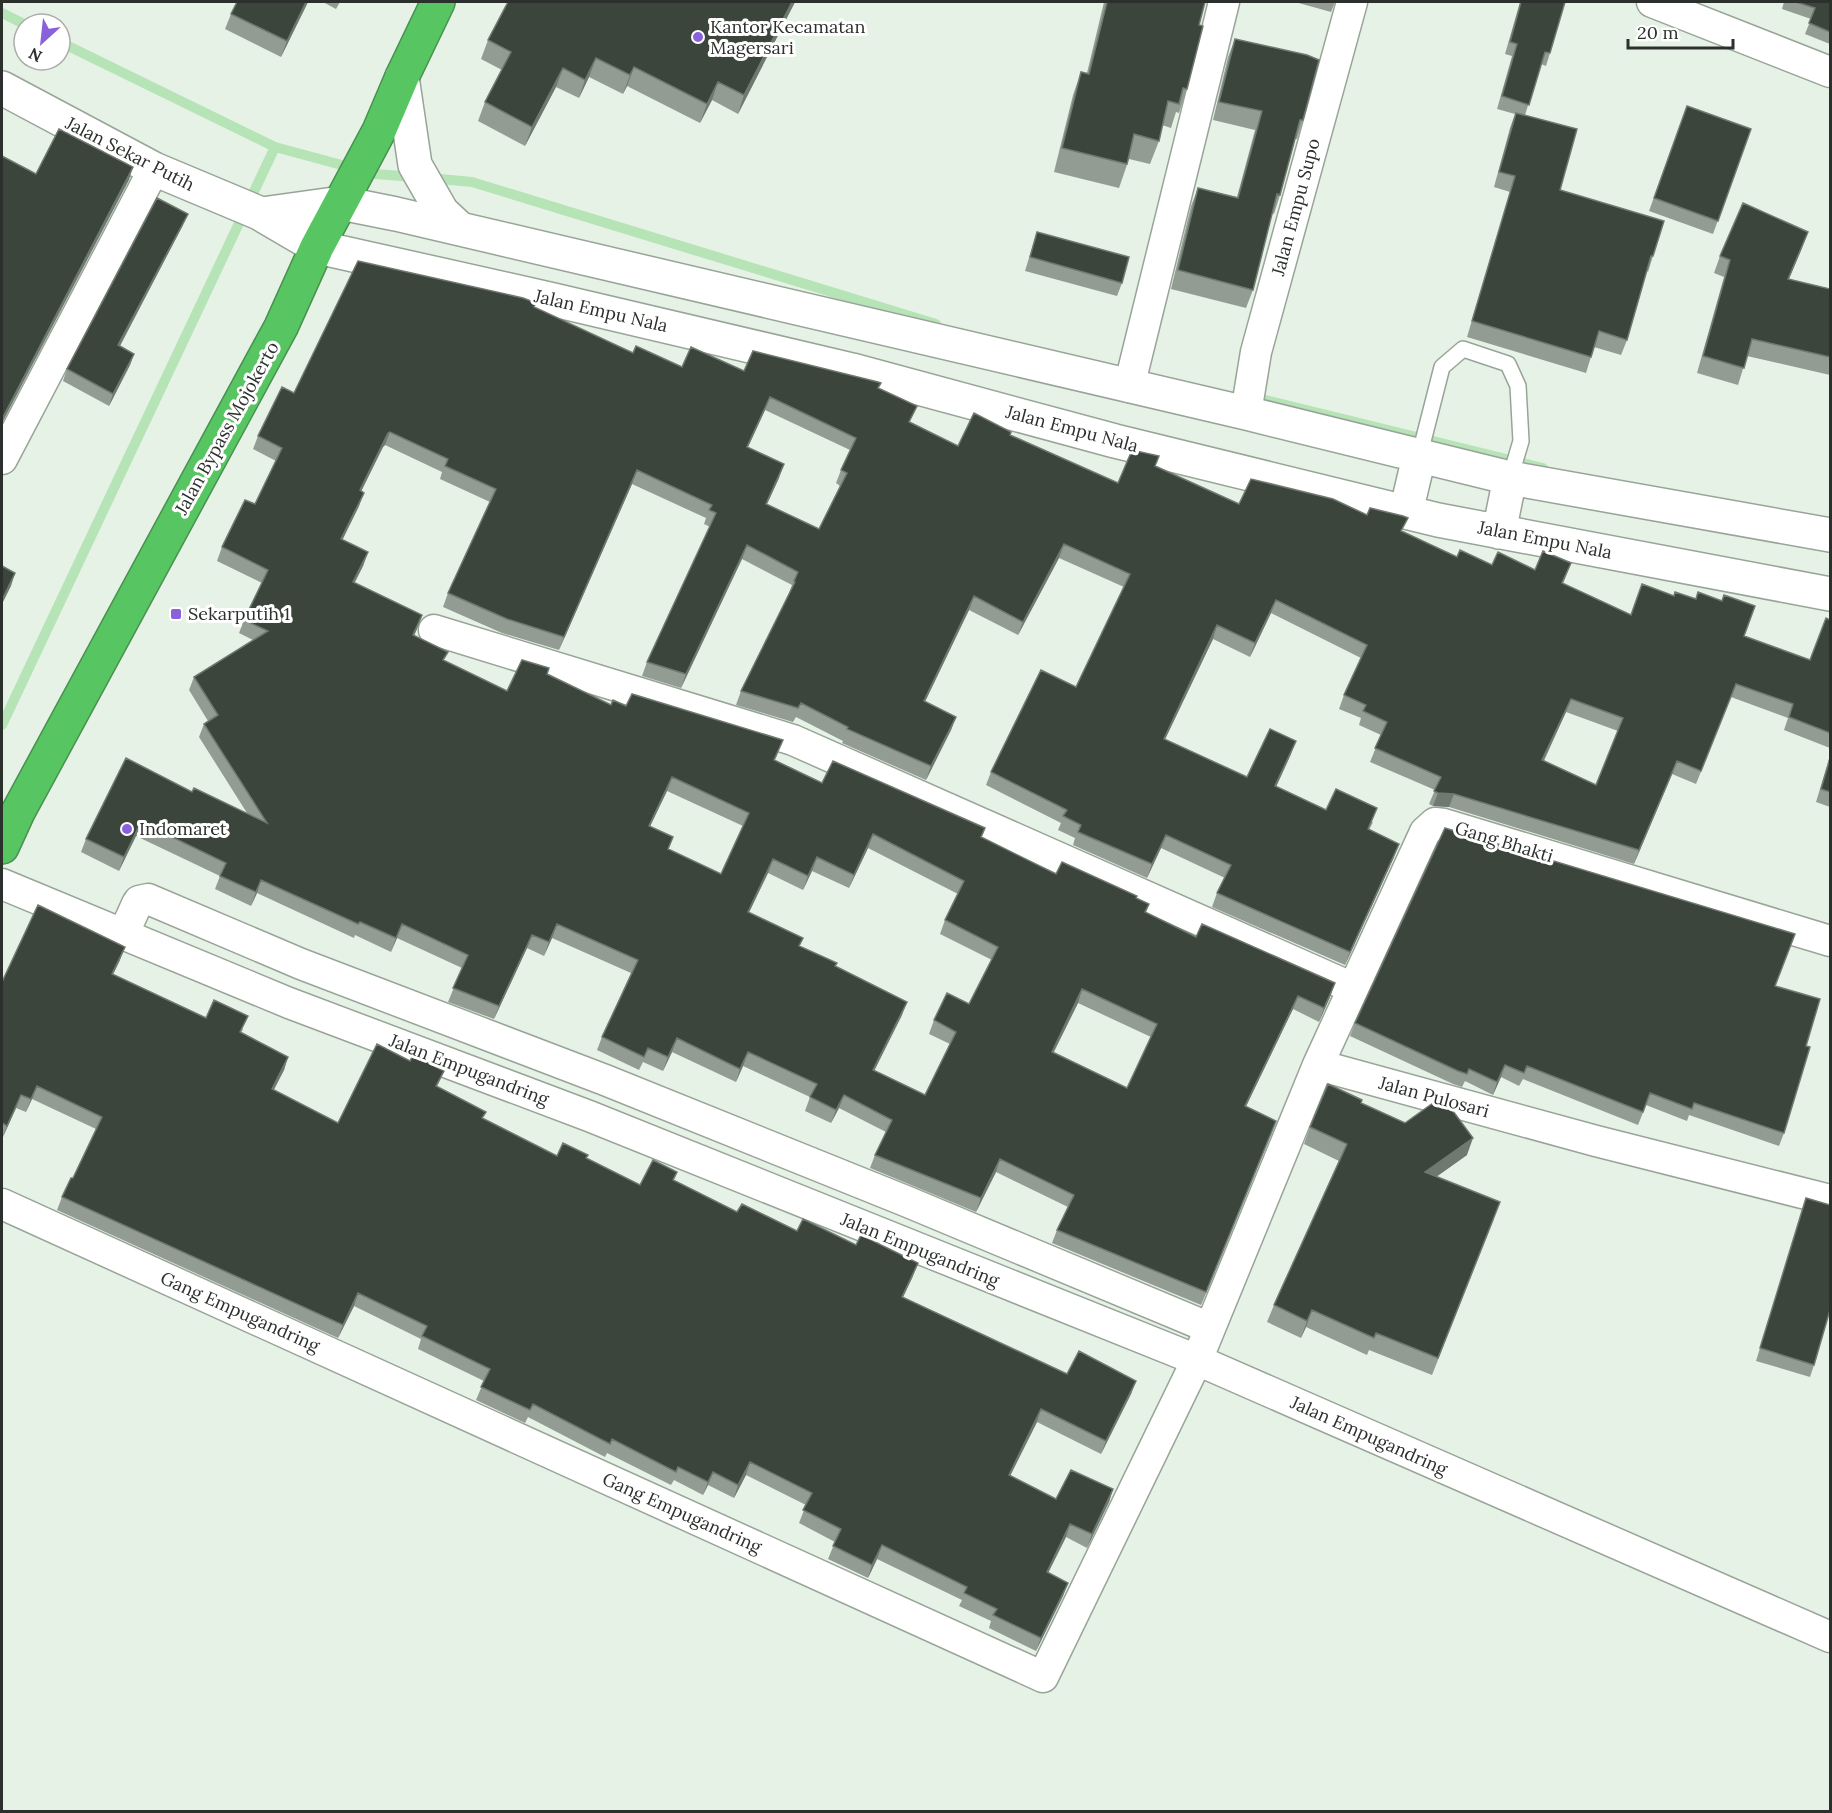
<svg xmlns="http://www.w3.org/2000/svg" width="1832" height="1813" viewBox="0 0 1832 1813" font-family="Lora,serif">
<rect width="100%" height="100%" fill="#e7f2e7"/>
<g fill="none" stroke-linecap="round" stroke-linejoin="round">
<path stroke="#b6e4b7" stroke-width="10" d="M2,13L24,24
M60,42L275,147L375,174L415,177
M430,178L472,182L936,324
M1249,396L1543,468
M2,725L275,147"/>
<defs>
<path id="lane" d="M1419,457L1442,367L1463,349L1508,364L1518,386L1521,441L1510,478"/>
<path id="street" d="M1652,2L1830,72
M1129,387L1224,2
M1246,413L1256,352L1352,2
M2,459L154,169
M434,630L793,740L1353,988
M2,884L289,1003L589,1116L1197,1360L1830,1637
M123,935L137,904L139,901L148,899L301,964L605,1080L908,1202L1210,1328
M1318,1065L1425,832L1435,823L1444,824L1830,941
M2,1204L1043,1677L1197,1360L1318,1065L1596,1141L1830,1200"/>
<path id="secondary" d="M402,77L415,165L442,212L458,227
M2,88L154,169L259,213L317,247L554,300L852,370L1115,441L1438,520L1830,594
M262,214L341,203L396,214L1246,413L1510,478L1830,535
M1406,512L1419,457
M1499,532L1510,478"/>
<path id="highway" d="M2,847L18,812L281,327L317,247L379,131L402,77L438,2"/>
</defs>
<use href="#lane" stroke="#99a499" stroke-width="18"/>
<use href="#street" stroke="#99a499" stroke-width="33"/>
<use href="#secondary" stroke="#99a499" stroke-width="36"/>
<use href="#highway" stroke="#48914f" stroke-width="36"/>
<use href="#lane" stroke="#fff" stroke-width="15"/>
<use href="#street" stroke="#fff" stroke-width="30"/>
<use href="#secondary" stroke="#fff" stroke-width="33"/>
<use href="#highway" stroke="#57c562" stroke-width="33"/>
</g>
<path fill="#929c92" fill-rule="evenodd" d="M237,2H308L281,57L225,29L231,14Z
M323,2H340L336,9Z
M508,2H795L738,114L712,100L700,123L627,86L623,94L589,77L579,98L556,87L525,146L478,121L485,102L502,70L481,59L488,40Z
M1104,2H1205L1199,25L1187,89L1179,113L1176,112L1171,128L1162,125L1159,141L1150,164L1129,159L1119,188L1054,172L1073,95L1081,72L1087,73Z
M1295,2H1335L1331,12Z
M1520,2H1565L1550,53L1546,66L1541,64L1525,115L1560,190L1653,256L1648,272L1647,271L1627,340L1621,355L1594,347L1586,373L1467,337L1510,192L1494,187L1510,128L1515,114L1497,109L1512,56L1505,54Z
M1784,2H1830V44L1805,34L1811,19L1782,9Z
M1235,39L1303,120L1297,139H1295L1280,195L1274,214L1272,213L1253,290L1246,308L1171,289L1191,206L1198,188L1237,197L1255,130L1213,120L1228,57Z
M1687,106L1751,129L1713,234L1649,211Z
M183,225L120,346L134,354L130,365L109,406L63,381L67,369Z
M1037,232L1122,283L1117,296L1025,271Z
M1802,248L1789,279L1830,289V375L1747,356L1738,385L1697,373L1724,277L1714,273L1720,256Z
M534,307L633,353L682,367L744,371L879,389L911,422L958,446L1010,435L1118,483L1156,466L1239,504L1403,531L1457,557L1492,565L1535,570L1571,563L1563,584L1631,615L1744,636L1810,660L1830,620V748L1784,730L1788,718L1731,697L1696,784L1672,774L1634,864L1449,807L1433,806L1429,804L1435,790L1370,762L1381,735L1359,725L1361,718L1339,709L1344,695L1361,658L1271,613L1250,657L1213,639L1165,739L1247,777L1291,754L1276,787L1326,810L1373,822L1369,830L1394,857L1345,965L1212,907L1217,893L1225,878L1161,848L1147,878L1073,845L1075,838L1058,830L1061,823L986,785L991,772L1076,687L1124,587L1059,558L1018,635L969,610L925,702L956,717L951,730L926,780L842,743L843,741L796,717L793,722L736,705L741,691L789,593L792,585L742,559L681,688L642,676L647,662L710,527L704,524L706,518L632,484L559,650L502,633L443,607L448,593L490,502L440,479L442,472L385,445L383,447L361,491L359,506L342,540L368,552L363,566L354,583L422,615L414,636L444,661L507,691L547,675L611,705L626,706L778,753L775,760L822,783L985,828L982,837L1056,874L1136,898L1149,904L1146,913L1196,937L1335,983L1330,997L1319,1022L1293,1009L1246,1106L1271,1134L1201,1305L1052,1243L1057,1230L1068,1207L996,1172L976,1212L870,1168L875,1155L886,1132L839,1108L831,1123L805,1111L810,1097L743,1066L736,1082L672,1052L663,1071L643,1062L639,1070L597,1050L602,1037L631,973L552,938L544,956L527,948L494,1019L448,1002L462,968L397,938L391,952L355,935L354,938L257,893L251,906L215,889L220,876L136,836L119,871L81,852L86,839L192,792L247,813L199,737L204,724L208,721L189,690L194,677L253,640L239,633L244,620L262,583L217,561L222,547L255,504L276,461L253,449L258,436L294,393ZM765,410L850,450L841,470L836,483L840,486L819,529L767,504L779,478L748,447ZM1566,712L1618,731L1596,785L1544,761ZM667,791L743,826L721,874L669,850L650,826ZM868,848L958,894L945,920L940,934L992,960L969,1004L934,1020L929,1034L950,1044L925,1095L874,1071L902,1015L836,966L799,946L749,912L768,873L803,890L812,871L849,888ZM1078,1003L1151,1037L1127,1088L1054,1052Z
M1830,756V807L1816,802Z
M120,960L113,974L206,1018L243,1029L241,1033L288,1057L284,1070L274,1090L338,1123L410,1061L444,1071L437,1087L483,1118L557,1156L587,1158L640,1185L677,1172L674,1180L737,1212L797,1231L913,1276L903,1297L1067,1374L1136,1381L1131,1394L1101,1454L1037,1422L1010,1476L1056,1499L1113,1489L1109,1502L1087,1548L1066,1537L1048,1573L1068,1583L1063,1596L1036,1651L989,1628L991,1621L959,1606L962,1600L877,1559L868,1578L828,1559L835,1542L799,1523L806,1505L746,1475L734,1498L708,1485L703,1495L674,1480L671,1485L607,1453L605,1457L528,1417L525,1423L476,1400L484,1381L418,1349L421,1339L354,1306L338,1338L57,1210L62,1197L73,1178L96,1129L32,1099L26,1112L16,1108L2,1139V982Z
M1775,986L1806,1046L1784,1133L1779,1146L1689,1115L1687,1121L1646,1105L1638,1125L1523,1079L1519,1086L1501,1077L1493,1095L1465,1081L1462,1087L1453,1084L1350,1036L1355,1023Z
M1361,1103L1467,1155L1436,1177L1494,1219L1432,1375L1369,1350L1367,1355L1306,1327L1301,1338L1267,1322L1274,1305L1339,1161L1304,1144L1310,1127Z
M1806,1198L1814,1365L1810,1377L1756,1361Z"/>
<path fill="#6f796f" d="M306,2H308L281,57L287,41Z
M792,2H795L738,114L744,95Z
M596,58L589,77L579,98L585,80Z
M634,67L627,86L623,94L630,75Z
M563,68L556,87L525,146L532,127Z
M718,82L712,100L700,123L707,104Z
M133,167L129,180L2,423V419Z
M188,214L183,225L114,357L118,345Z
M1808,232L1802,248L1782,295L1788,279Z
M134,354L130,365L109,406L113,394Z
M770,397L765,410L742,460L747,447Z
M390,432L385,445L383,447L355,504L360,490L388,433Z
M784,464L779,478L761,517L766,504Z
M637,470L632,484L559,650L564,637Z
M364,493L359,506L336,553L341,539Z
M1064,544L1059,558L1018,635L1023,622Z
M747,545L742,559L681,688L686,674Z
M368,552L363,566L348,596L353,582Z
M15,573L11,586L2,604V600Z
M974,596L969,610L919,714L924,701Z
M1276,600L1271,613L1250,657L1255,643Z
M422,615L417,629L408,649L413,635Z
M1217,625L1213,639L1159,752L1164,739Z
M1571,699L1566,712L1537,774L1542,760Z
M956,717L951,730L926,780L931,766Z
M1296,741L1291,754L1270,800L1275,786Z
M1677,761L1672,774L1634,864L1639,850Z
M672,777L667,791L644,839L649,826Z
M1438,793L1454,794L1449,807L1433,806Z
M141,822L136,836L119,871L124,857Z
M873,834L868,848L849,888L854,875Z
M1166,835L1161,848L1147,878L1152,864Z
M1399,844L1394,857L1345,965L1350,952Z
M817,857L812,871L803,890L808,876Z
M773,859L768,873L743,925L748,912Z
M261,880L257,893L251,906L256,892Z
M402,924L397,938L391,952L396,938Z
M557,924L552,938L544,956L549,942Z
M532,935L527,948L494,1019L499,1006Z
M125,947L120,960L107,987L112,974Z
M1335,983L1330,997L1319,1022L1324,1008Z
M1082,989L1078,1003L1047,1065L1052,1052Z
M1298,996L1293,1009L1240,1119L1245,1106Z
M907,1002L902,1015L868,1083L873,1070Z
M677,1038L672,1052L663,1071L668,1057Z
M748,1052L743,1066L736,1082L740,1069Z
M288,1057L284,1070L267,1102L272,1089Z
M1505,1065L1501,1077L1493,1095L1497,1082Z
M37,1086L32,1099L26,1112L31,1099Z
M21,1095L16,1108L2,1139L7,1126Z
M844,1095L839,1108L831,1123L836,1110Z
M1276,1121L1271,1134L1201,1305L1206,1292Z
M1473,1138L1467,1155L1419,1189L1425,1172Z
M1000,1159L996,1172L976,1212L981,1198Z
M918,1263L913,1276L897,1310L902,1297Z
M358,1293L354,1306L338,1338L343,1325Z
M1312,1310L1306,1327L1301,1338L1307,1321Z
M1136,1381L1131,1394L1101,1454L1106,1441Z
M1041,1409L1037,1422L1004,1488L1009,1475Z
M750,1462L746,1475L734,1498L738,1485Z
M713,1472L708,1485L703,1495L708,1482Z
M1113,1489L1109,1502L1087,1548L1092,1534Z
M1070,1524L1066,1537L1042,1585L1047,1572Z
M882,1545L877,1559L868,1578L872,1565Z
M1068,1583L1063,1596L1036,1651L1041,1638Z"/>
<path fill="#3c453c" stroke="#6f796f" stroke-width="1.5" fill-rule="evenodd" d="M237,2H306L287,41L231,14Z
M508,2H792L744,95L718,82L707,104L634,67L630,75L596,58L585,80L563,68L532,127L485,102L511,52L488,40Z
M1107,2H1205L1199,25L1203,26L1187,89L1183,88L1179,104L1168,101L1159,141L1134,134L1127,164L1062,148L1081,72L1089,74Z
M1521,2H1565L1550,53L1545,52L1529,105L1502,96L1517,44L1510,42Z
M1796,2H1830V32L1809,23L1815,8Z
M1235,39L1307,55L1319,60L1303,120H1300L1280,195L1277,194L1253,290L1178,270L1198,188L1238,198L1262,111L1219,102Z
M1687,106L1751,129L1718,221L1654,198Z
M1516,113L1577,129L1560,190L1664,221L1653,256H1651L1627,340L1599,331L1591,357L1472,321L1515,176L1499,172Z
M59,129L133,167L2,419V156L36,174Z
M157,198L188,214L118,345L134,354L113,394L67,369Z
M1743,203L1808,232L1788,279L1830,289V357L1752,339L1744,368L1703,356L1730,260L1720,256Z
M1037,232L1129,257L1122,283L1030,257Z
M358,261L523,298L536,303L534,307L633,353L636,346L682,367L691,347L744,371L753,351L878,382L881,383L878,388L917,406L909,422L958,446L974,413L1011,432L1010,435L1118,483L1132,450L1159,456L1155,466L1239,504L1251,479L1333,499L1367,515L1370,508L1403,516L1408,518L1401,531L1457,557L1460,550L1492,565L1498,552L1535,570L1543,551L1571,563L1562,583L1631,615L1642,584L1674,596L1675,592L1696,599L1698,592L1722,601L1724,595L1755,606L1744,636L1810,660L1826,618L1830,620V733L1789,717L1793,704L1736,684L1701,771L1677,761L1639,850L1454,794L1438,793L1434,791L1441,777L1375,748L1387,722L1363,711L1366,705L1344,695L1367,645L1276,600L1255,643L1217,625L1164,739L1247,777L1270,729L1296,741L1275,786L1326,810L1336,789L1377,808L1368,829L1399,844L1350,952L1217,893L1231,865L1166,835L1152,864L1078,832L1081,825L1063,816L1067,810L991,772L1041,670L1076,687L1130,574L1064,544L1023,622L974,596L924,701L956,717L931,766L847,729L848,727L801,703L798,708L741,691L795,582L794,581L798,572L747,545L686,674L647,662L716,513L709,510L712,505L637,470L564,637L507,619L448,593L496,489L445,466L448,459L390,432L388,433L360,490L364,493L341,539L368,552L353,582L422,615L413,635L448,652L443,660L507,691L522,660L549,668L547,674L611,705L613,700L626,706L632,694L783,740L774,760L822,783L833,761L985,828L981,837L1056,874L1062,862L1137,896L1136,898L1149,904L1145,912L1196,937L1202,924L1335,983L1324,1008L1298,996L1245,1106L1276,1121L1206,1292L1057,1230L1074,1195L1000,1159L981,1198L875,1155L892,1120L844,1095L836,1110L810,1097L817,1084L748,1052L740,1069L677,1038L668,1057L648,1048L644,1057L602,1037L638,960L557,924L549,942L532,935L499,1006L453,988L468,955L402,924L396,938L360,922L358,924L261,880L256,892L220,876L226,863L141,822L124,857L86,839L126,758L192,792L194,788L267,823L204,724L218,715L194,677L268,631L244,620L268,570L222,547L245,500L255,504L282,448L258,436L282,387L294,393ZM770,397L856,438L841,470L847,473L819,529L766,504L784,464L747,447ZM1571,699L1623,718L1596,785L1542,760ZM672,777L749,813L721,874L668,849L673,837L649,826ZM873,834L964,881L945,920L998,947L969,1004L947,993L934,1020L956,1032L925,1095L873,1070L907,1002L835,966L837,963L799,946L803,938L748,912L773,859L808,876L817,857L854,875ZM1082,989L1157,1024L1127,1088L1052,1052Z
M2,566L15,573L2,600Z
M1830,758V792L1821,789Z
M1445,828L1795,934L1775,986L1820,999L1806,1046L1810,1047L1784,1133L1694,1103L1692,1109L1650,1093L1643,1112L1527,1066L1524,1073L1505,1065L1497,1082L1469,1069L1467,1074L1458,1071L1355,1023Z
M38,905L125,947L112,974L206,1018L214,1000L248,1016L240,1032L288,1057L272,1089L338,1123L377,1044L410,1061L413,1055L444,1071L436,1086L486,1112L482,1118L557,1156L563,1143L588,1155L586,1158L640,1185L653,1160L677,1172L673,1180L737,1212L742,1204L797,1231L803,1219L856,1245L861,1235L918,1263L902,1297L1067,1374L1079,1351L1136,1381L1106,1441L1041,1409L1009,1475L1056,1499L1071,1470L1113,1489L1092,1534L1070,1524L1047,1572L1068,1583L1041,1638L993,1615L997,1609L964,1593L967,1587L882,1545L872,1565L833,1546L841,1529L803,1510L812,1493L750,1462L738,1485L713,1472L708,1482L678,1467L676,1472L612,1439L610,1444L533,1404L530,1410L481,1387L490,1369L422,1336L427,1326L358,1293L343,1325L62,1197L71,1178H73L102,1117L37,1086L31,1099L21,1095L7,1126L2,1123V982Z
M1328,1084L1362,1100L1361,1103L1405,1123L1440,1098L1444,1099L1473,1138L1425,1172L1500,1202L1438,1358L1376,1333L1374,1338L1312,1310L1307,1321L1274,1305L1347,1144L1310,1127Z
M1806,1198L1830,1205V1310L1814,1365L1760,1348Z"/>
<g fill="#8961db" stroke="#fff" stroke-width="2">
<circle cx="698" cy="37" r="6"/>
<rect x="170" y="608" width="12" height="12" rx="3"/>
<circle cx="127" cy="829" r="6"/>
</g>
<g text-anchor="middle" stroke-width="6" stroke-linejoin="round" paint-order="stroke">
<g font-size="18" fill="#2c302c" stroke="#fff" text-anchor="start">
<text x="710" y="33">Kantor Kecamatan<tspan x="710" dy="21">Magersari</tspan></text>
<text x="188" y="620">Sekarputih 1</text>
<text x="139" y="835">Indomaret</text>
</g>
<g font-size="18" fill="#2c302c" stroke="#fff">
<text transform="translate(130 154) rotate(27)" y="6">Jalan Sekar Putih</text>
<text transform="translate(1296 207) rotate(-75)" y="6">Jalan Empu Supo</text>
<text transform="translate(601 311) rotate(13)" y="6">Jalan Empu Nala</text>
<text transform="translate(227 428) rotate(-61)" y="6">Jalan Bypass Mojokerto</text>
<text transform="translate(1072 429) rotate(15)" y="6">Jalan Empu Nala</text>
<text transform="translate(1545 540) rotate(11)" y="6">Jalan Empu Nala</text>
<text transform="translate(1504 842) rotate(17)" y="6">Gang Bhakti</text>
<text transform="translate(469 1070) rotate(21)" y="6">Jalan Empugandring</text>
<text transform="translate(1434 1097) rotate(15)" y="6">Jalan Pulosari</text>
<text transform="translate(920 1250) rotate(22)" y="6">Jalan Empugandring</text>
<text transform="translate(240 1312) rotate(24)" y="6">Gang Empugandring</text>
<text transform="translate(1369 1436) rotate(24)" y="6">Jalan Empugandring</text>
<text transform="translate(682 1513) rotate(24)" y="6">Gang Empugandring</text>
</g>
</g>
<rect width="1832" height="1813" fill="none" stroke="#2c302c" stroke-width="6"/>
<g transform="translate(42 42) rotate(207)"><circle r="28" fill="#ffffff" stroke="#abacab" stroke-width="1.5"/>
<path d="M0-4.5L10 22L0 15L-10 22Z" fill="#8961db"/>
<text y="-9" font-size="16" font-weight="bold" text-anchor="middle" fill="#2c302c">N</text>
</g>
<path d="M1628 39v9h105v-9" fill="none" stroke="#2c302c" stroke-width="3"/>
<text x="1637" y="39" font-size="18" fill="#2c302c" stroke="#ffffff" stroke-width="4.5" paint-order="stroke">20 m</text>
</svg>
